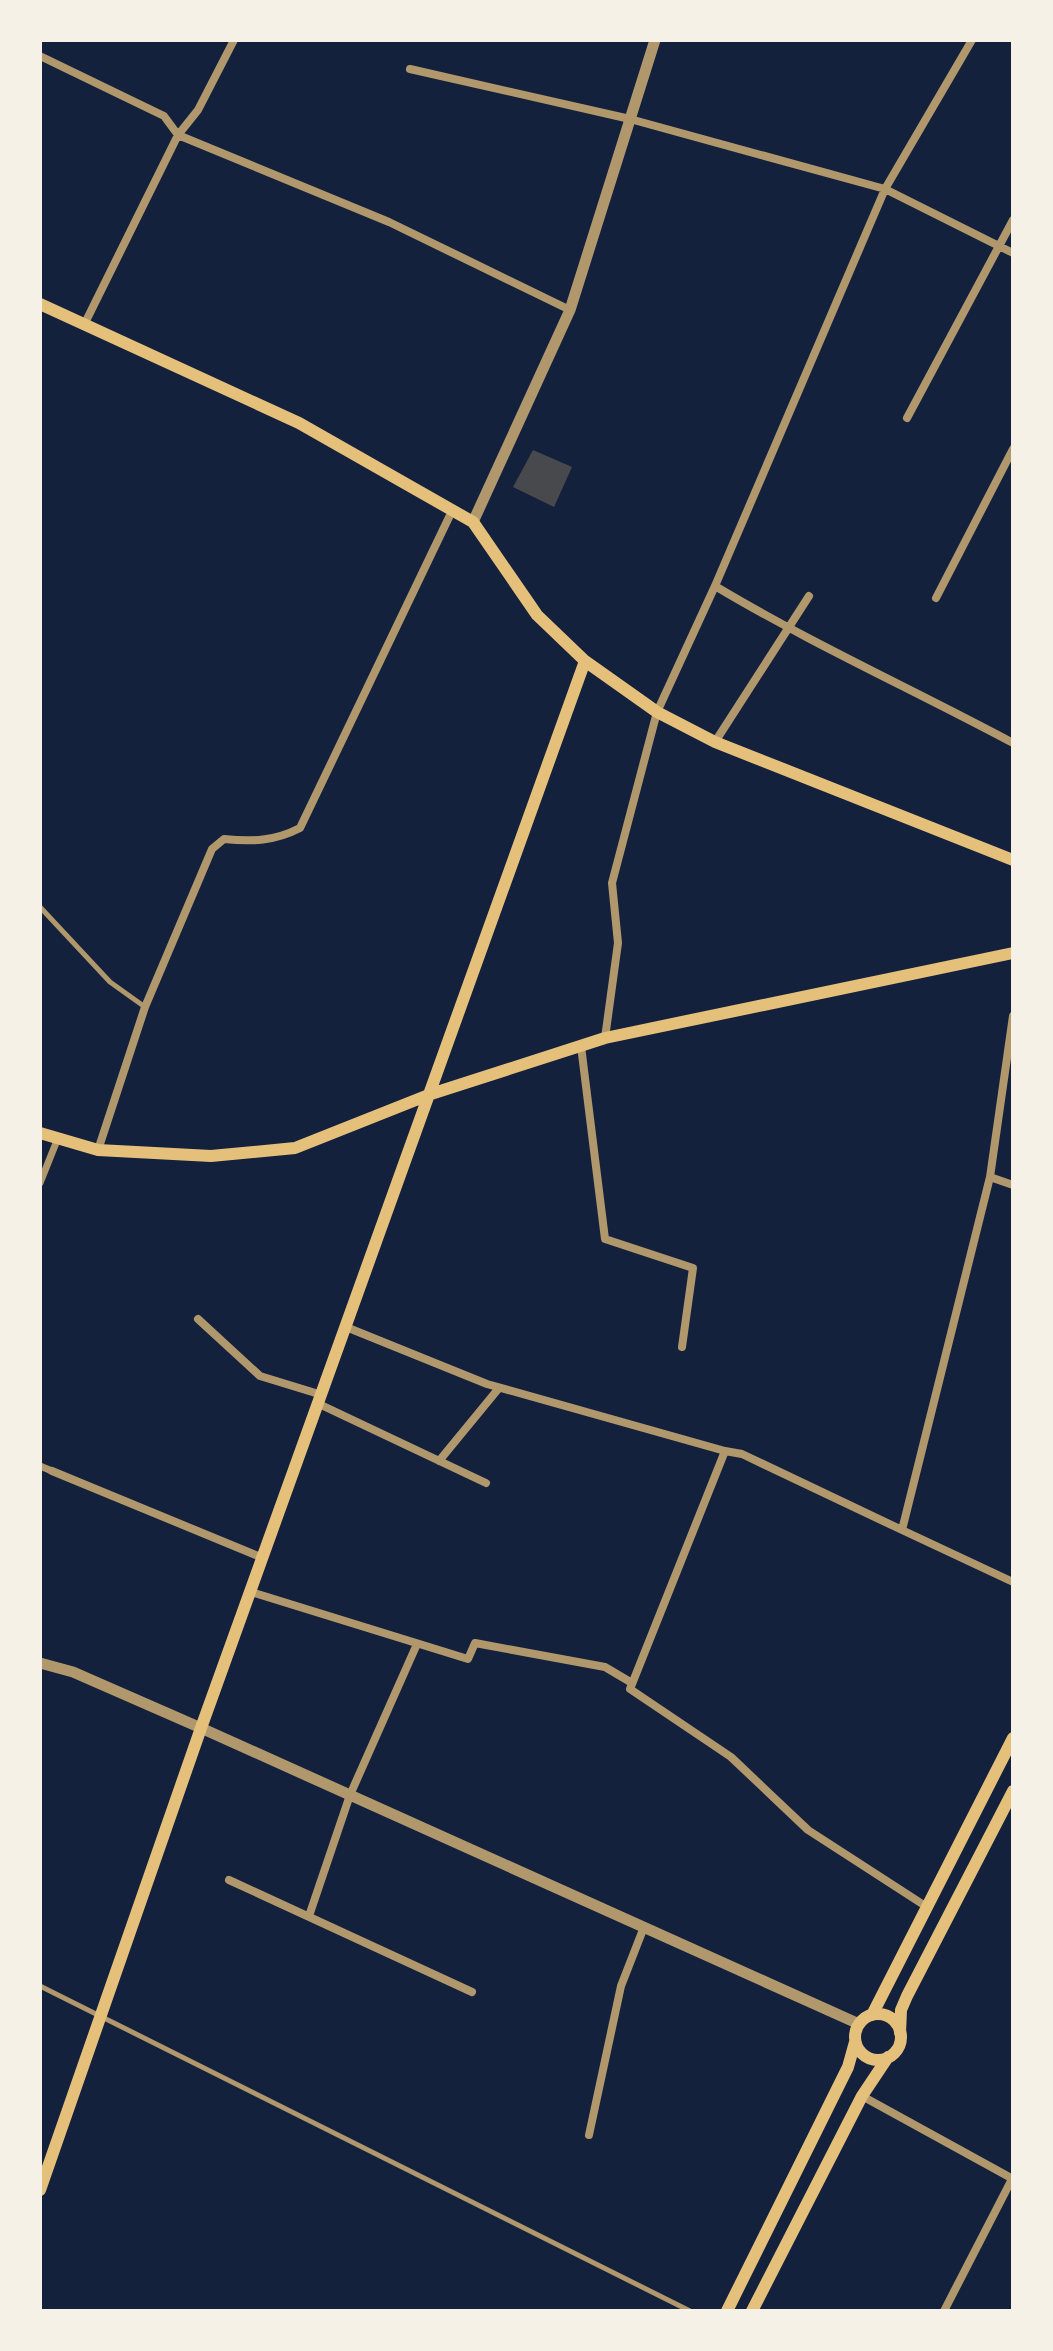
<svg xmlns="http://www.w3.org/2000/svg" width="1053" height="2351" viewBox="0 0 1053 2351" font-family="Quicksand,sans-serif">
<rect width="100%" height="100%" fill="#14213d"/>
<path fill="#48494c" d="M533,450L572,467L554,507L513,487Z"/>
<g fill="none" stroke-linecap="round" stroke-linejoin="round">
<path stroke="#b1986c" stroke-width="5" d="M40,907L110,982L145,1007
M40,1986L690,2311"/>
<path stroke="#b1986c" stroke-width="7" d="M40,1183L58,1138
M40,1466L52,1471"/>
<path stroke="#b1986c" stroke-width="8" d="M40,56L164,116L178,135L389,222L570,310
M410,69L630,119L885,189L1013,253
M84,325L178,135L198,110L234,40
M907,418L1013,220
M715,586C812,644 914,690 1013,743
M936,598L1013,449
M715,742L809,596
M1013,1016L990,1177L902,1530L1013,1582
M605,1038L618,943L612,883L657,712L715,586L885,189L972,40
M581,1046L605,1239L693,1268L682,1347
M98,1150L145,1007L212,849L224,839C252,842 275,841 300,828L452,511
M990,1177L1013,1185
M198,1319L260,1376L322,1395
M346,1327L487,1384L725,1451
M319,1404L486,1483
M439,1461L499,1388
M52,1471L263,1558
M902,1530L742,1454L725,1451L630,1689L731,1757L808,1830L927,1907
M251,1592L468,1659L475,1643L605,1667L632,1683
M229,1880L472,1992
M309,1916L350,1795L417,1644
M862,2096L1013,2179
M589,2135L621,1986L644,1927
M944,2311L1012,2179"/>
<path stroke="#b1986c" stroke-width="11" d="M473,522L570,310L655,40
M40,1663L73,1672L201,1728L859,2024"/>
<path stroke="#e5c07b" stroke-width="12" d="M40,304L299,423L473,522L537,615L585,661L657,712L715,742L1013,860
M40,1133L98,1150L211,1156L295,1148L431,1094L605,1038L1013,953
M855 2037a23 23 0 1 1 46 0a23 23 0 1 1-46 0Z
M872,2015L1013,1738
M900,2033L901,2010L907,1996L1013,1791
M40,2190L201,1728L585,661
M727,2311L848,2067L855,2042
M752,2311L862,2096L888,2057"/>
</g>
<rect width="1053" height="2351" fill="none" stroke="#f6f1e7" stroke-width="84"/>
</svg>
